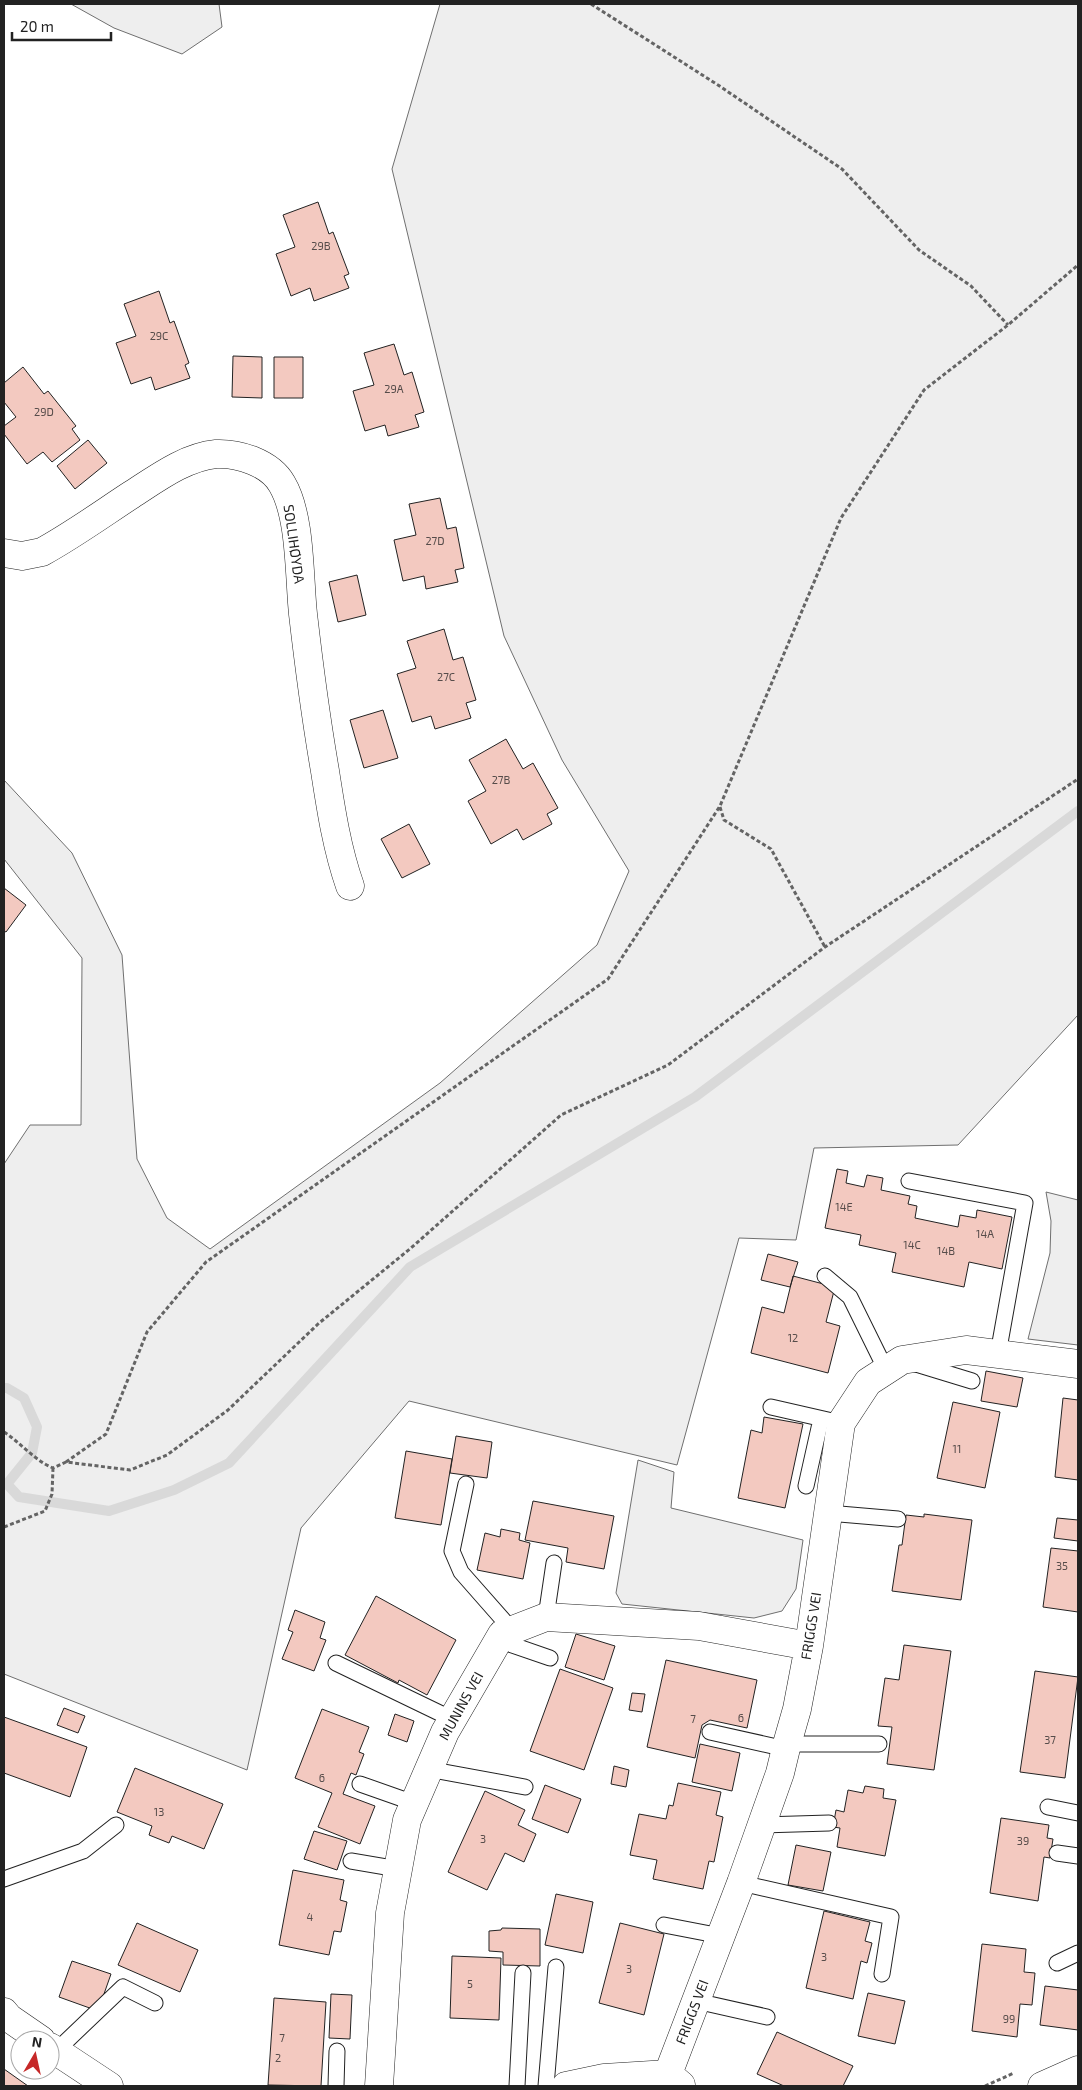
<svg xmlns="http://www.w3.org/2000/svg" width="1082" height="2090" viewBox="0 0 1082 2090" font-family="'Exo 2',sans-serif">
<rect width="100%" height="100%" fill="#fff"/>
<path fill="#eee" stroke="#6f6f6f" d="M71,4H219L222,27L182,54L114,28Z
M440,4H1078V1015L958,1145L814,1148L796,1240L739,1238L677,1465L409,1401L301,1528L247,1770L4,1674V1164L30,1125H81L82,958L4,859V780L72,853L122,955L137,1159L167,1218L210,1249L440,1083L597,945L629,871L562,760L504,636L392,169Z
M1046,1192L1078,1200V1345L1028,1339L1050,1253L1051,1221Z
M638,1460L674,1472L671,1508L803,1540L796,1589L782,1611L754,1618L622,1604L616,1593Z"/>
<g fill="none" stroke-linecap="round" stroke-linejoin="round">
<path stroke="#d9d9d9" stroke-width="10" d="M4,1388H7L24,1398L37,1427L32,1453L7,1484L19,1497L109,1511L174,1490L229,1463L410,1267L695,1097L1078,811"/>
</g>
<path fill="#f3c9c0" stroke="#222" d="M318,202L329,234L333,232L349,274L344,276L349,288L314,301L310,288L291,296L276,254L295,247L283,215Z
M159,291L170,323L174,321L189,363L185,365L190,378L155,390L151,377L131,384L116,343L136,336L124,304Z
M394,344L404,375L412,372L424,412L415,415L419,427L388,436L385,425L365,431L353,391L374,385L364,353Z
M233,356L262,357V398L232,397Z
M274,357H303V398H274Z
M23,367L44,394L48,391L76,426L72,429L80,440L52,462L43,452L27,464L4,434V426L16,417L4,402V383Z
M88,440L107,463L75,489L57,466Z
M440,498L447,529L456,527L464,568L455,570L458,582L426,589L424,576L403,581L394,540L416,535L409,504Z
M357,575L366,615L338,622L329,582Z
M444,629L453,660L463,657L476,700L466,703L471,718L435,729L431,716L412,722L397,674L416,668L407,641Z
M383,710L398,758L364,768L350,720Z
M506,739L523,769L533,763L558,808L547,814L552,824L523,840L517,829L491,844L468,801L486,791L469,760Z
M409,824L430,864L402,878L381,839Z
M4,888L26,905L6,932L4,931Z
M837,1169L848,1171L846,1183L864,1187L867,1175L883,1178L881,1190L910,1196L908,1204L917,1206L915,1218L958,1227L960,1215L976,1218L977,1210L1012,1217L1002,1269L969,1262L964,1287L892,1272L896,1253L859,1245L861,1235L825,1228Z
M768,1254L798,1262L790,1287L761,1280Z
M793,1276L835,1287L826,1322L840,1326L828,1373L751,1353L762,1307L784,1313Z
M986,1371L1023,1378L1017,1407L981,1401Z
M1063,1398L1078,1400V1480L1055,1477Z
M953,1402L1000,1412L985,1488L937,1478Z
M764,1417L803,1424L785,1508L738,1498L751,1430L762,1433Z
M456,1436L492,1442L487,1478L450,1473Z
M406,1451L452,1459L441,1525L395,1518Z
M533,1501L614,1516L604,1569L566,1562L568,1548L525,1540Z
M924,1514L972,1520L961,1600L892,1591L899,1545H902L906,1515L924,1517Z
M1057,1518L1078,1520V1541L1054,1538Z
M501,1529L520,1533L519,1540L530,1543L523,1579L477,1570L485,1533L500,1537Z
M1051,1548L1078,1551V1612L1043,1607Z
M376,1596L456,1640L427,1695L399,1680L398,1683L345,1655Z
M295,1610L325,1622L320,1638L326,1640L314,1671L282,1659L293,1632L288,1630Z
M576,1634L615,1646L604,1680L565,1667Z
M904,1645L951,1651L934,1770L887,1764L892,1727L878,1726L885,1678L899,1680Z
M666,1660L757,1680L747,1728L710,1720L702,1725L695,1758L647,1747Z
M560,1669L613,1688L584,1770L530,1751Z
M1035,1671L1078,1677L1065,1778L1020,1772Z
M632,1693L645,1694L642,1712L629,1710Z
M64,1708L85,1716L78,1733L57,1725Z
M322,1709L369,1727L359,1752L364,1754L356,1775L351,1773L343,1794L375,1806L360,1844L318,1827L332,1793L295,1778Z
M395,1714L414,1721L407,1742L388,1735Z
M4,1717L87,1747L70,1797L4,1773Z
M700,1744L740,1753L732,1791L692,1782Z
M614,1766L629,1770L626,1787L611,1784Z
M135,1768L223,1804L204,1849L172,1836L169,1843L149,1835L152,1826L117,1812Z
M678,1783L721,1792L716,1815L723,1817L714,1862L709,1861L703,1889L653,1879L657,1860L630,1855L639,1814L666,1819L669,1805L673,1806Z
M545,1785L581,1799L568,1833L532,1819Z
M865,1786L884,1789L883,1798L896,1800L885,1856L837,1847L840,1828L833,1827L836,1810L844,1812L848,1790L863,1793Z
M485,1791L525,1810L518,1825L536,1834L524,1862L505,1853L487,1890L448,1872Z
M1001,1818L1049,1825L1047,1838L1053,1839L1050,1858L1044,1857L1038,1901L990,1893Z
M314,1831L347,1841L337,1870L304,1859Z
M796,1845L831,1852L823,1891L788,1885Z
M293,1870L344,1880L340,1900L347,1902L341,1932L334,1931L329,1955L279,1945Z
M556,1894L593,1902L583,1953L545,1945Z
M824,1911L870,1922L865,1941L872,1943L867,1963L861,1961L853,1999L806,1988Z
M137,1923L198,1950L180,1992L118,1965Z
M620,1923L664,1934L644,2015L599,2003Z
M502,1928L540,1929V1966L503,1965V1952L489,1951V1931L501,1930Z
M982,1944L1026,1949L1024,1972L1035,1973L1032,2005L1020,2004L1017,2037L972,2031Z
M452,1956L501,1958L499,2020L450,2018Z
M72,1961L111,1974L98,2011L59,1997Z
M1045,1986L1078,1990V2030L1040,2025Z
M868,1993L905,2001L895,2044L858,2036Z
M331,1994L352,1995L350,2039L329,2038Z
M274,1998L326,2002L321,2086L268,2085Z
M777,2032L853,2066L843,2086H784L757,2074Z
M4,2069L28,2086H4Z"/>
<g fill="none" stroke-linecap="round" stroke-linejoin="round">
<defs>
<path id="service" d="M909,1181L1025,1203L998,1354
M825,1276L850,1297L886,1370
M913,1363L972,1381
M771,1407L841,1423
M466,1484L452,1551L461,1572L512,1630
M806,1486L821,1419
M828,1513L898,1519
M546,1617L554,1563
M498,1640L550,1658
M336,1663L452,1719
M710,1732L786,1749
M787,1744H879
M428,1769L525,1787
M360,1784L414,1803
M1048,1807L1078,1813
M761,1825L829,1823
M1057,1853L1078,1856
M351,1861L398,1869
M4,1879L83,1851L116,1825
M741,1883L891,1917L882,1974
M664,1925L721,1936
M1057,1963L1078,1953
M696,2001L767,2017
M56,2051L123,1987L155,2003
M336,2086L337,2051
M517,2086L523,1973
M546,2086L556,1967"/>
<path id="minor" d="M4,553L22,556L42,552C73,535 102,514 131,495C156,479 185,457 216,454C239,453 270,463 282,484C301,516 299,576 303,614C309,666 316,719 325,771C331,810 337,849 350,886
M4,2012L9,2018L41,2040
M50,2047L109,2086
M668,2074L741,1883L780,1773L787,1744L797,1709L809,1646L841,1423L868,1382L902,1360L966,1350L1078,1364
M379,2086L390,1913L407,1820L445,1732L502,1634L546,1617L699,1626L809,1646
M566,2086L604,2078L668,2074L681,2085
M1042,2086L1078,2070"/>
</defs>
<use href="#service" stroke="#222" stroke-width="17"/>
<use href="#minor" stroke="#222" stroke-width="29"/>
<path stroke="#646464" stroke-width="3" stroke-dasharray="4 2.5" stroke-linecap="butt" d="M591,4L718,85L842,169L919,250L971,286L1008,325
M720,807L724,820L771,849L825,947
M4,1432C21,1443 34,1460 53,1468L66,1462L130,1470L167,1455L228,1410L318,1324L411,1248L561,1115L668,1065L825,947L1078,779
M66,1462L106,1434L147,1332L206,1262L608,979L720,806L841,518L924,390L1008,325L1078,265
M4,1527L45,1511L52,1494L53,1468
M985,2086L1014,2073"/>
<use href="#service" stroke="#fff" stroke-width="15"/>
<use href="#minor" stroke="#fff" stroke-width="28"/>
</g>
<g text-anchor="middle" stroke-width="4" stroke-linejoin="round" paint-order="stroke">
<g font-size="11" fill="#564c4a">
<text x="321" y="250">29B</text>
<text x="159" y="340">29C</text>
<text x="394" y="393">29A</text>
<text x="44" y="416">29D</text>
<text x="435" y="545">27D</text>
<text x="446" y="681">27C</text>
<text x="501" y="784">27B</text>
<text x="844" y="1211">14E</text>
<text x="985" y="1238">14A</text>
<text x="912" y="1249">14C</text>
<text x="946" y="1255">14B</text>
<text x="793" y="1342">12</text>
<text x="957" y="1453">11</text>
<text x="1062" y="1570">35</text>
<text x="741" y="1722">6</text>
<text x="693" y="1723">7</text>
<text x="1050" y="1744">37</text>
<text x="322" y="1782">6</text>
<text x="159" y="1816">13</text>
<text x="483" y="1843">3</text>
<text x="1023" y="1845">39</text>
<text x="310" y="1921">4</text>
<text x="824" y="1961">3</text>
<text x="629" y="1973">3</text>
<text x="470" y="1988">5</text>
<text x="1009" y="2023">99</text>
<text x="282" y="2042">7</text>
<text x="278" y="2062">2</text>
</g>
<g font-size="14" fill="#222" stroke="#fff">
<text transform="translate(294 544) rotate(82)" y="5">SOLLIHØYDA</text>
<text transform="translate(811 1626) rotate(-81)" y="5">FRIGGS VEI</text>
<text transform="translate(461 1706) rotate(-61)" y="5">MUNINS VEI</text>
<text transform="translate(692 2012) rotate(-69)" y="5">FRIGGS VEI</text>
</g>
</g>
<rect width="1082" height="2090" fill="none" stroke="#222222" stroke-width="10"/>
<g transform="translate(35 2055) rotate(9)"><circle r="24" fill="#ffffff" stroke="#a7a7a7"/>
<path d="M0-4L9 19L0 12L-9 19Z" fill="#c62828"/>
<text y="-8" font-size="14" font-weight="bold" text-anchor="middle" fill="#222222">N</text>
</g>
<path d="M12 32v8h99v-8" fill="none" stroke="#222222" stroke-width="2.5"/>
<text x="20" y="32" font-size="15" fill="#222222" stroke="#ffffff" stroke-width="4" paint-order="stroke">20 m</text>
</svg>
